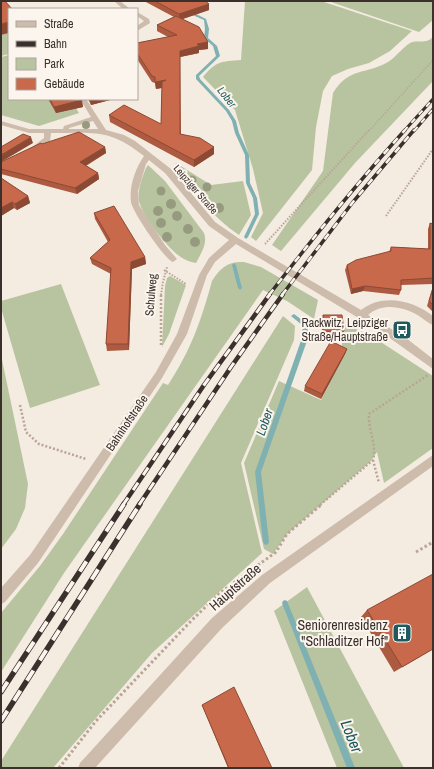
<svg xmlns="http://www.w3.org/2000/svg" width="434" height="769" viewBox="0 0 434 769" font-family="'Archivo Narrow',sans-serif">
<rect width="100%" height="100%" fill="#f4ebe1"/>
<path fill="#b8c4a0" d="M245,1H321L412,31L390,51L369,63L348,69L332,76L323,91L316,127L312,170L256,241L251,237L263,213L253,169L235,110L203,77C217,60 221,62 241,60Z
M328,1H433V20L419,32Z
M9,33V54L1,56V35Z
M433,37V81L355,163L281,251L272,245L323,171L333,93C349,67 365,75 388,62C396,57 402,48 410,43C417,39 425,45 433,37Z
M9,55V99H70L79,113L39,126L1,115V57Z
M176,163L211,185L243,181L251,215L239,235C212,217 194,192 175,167Z
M148,165L165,181L204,233C208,244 201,253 196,263C192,262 187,261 184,259C170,252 142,216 139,201C137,191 142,178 146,168Z
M244,262L261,267L318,300L314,319L287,301L263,290L64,573L1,672V613L40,566L63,534L163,383L168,385C191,350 201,321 212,281C220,268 228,261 244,262Z
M170,276L186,285L169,334L162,347L165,286L167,278Z
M61,284L100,385L30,408L1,308V301Z
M283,316L295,326L294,340L241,463L262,553L152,653L53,768H1V761Z
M344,324L370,335L433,376V448L384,483L377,452L370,462L287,534L273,554L264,549L244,463L279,381L321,400L340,363Z
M1,355L28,484L25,508L16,529L1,549Z
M307,587L404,768H337L274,611Z"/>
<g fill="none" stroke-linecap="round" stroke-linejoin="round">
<path fill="#7fb0b2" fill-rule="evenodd" d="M188,11H190L206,19L209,29L208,38L217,46L220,56L199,76L200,79L229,110L236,121L239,133L249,155L250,183L257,198L259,214L248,237L246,239L244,237L255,214L253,198L246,183L245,155L235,133L232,121L226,111L196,79V75L216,56L213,46L204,38L205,29L204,20L188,13Z
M234,263L236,265L242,288L240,290L238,288L232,265Z
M294,314L306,323L309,335L261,472L269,542L268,544L266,545L264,544L263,542L255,472L303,335L302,325L291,316Z
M285,600L287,601L355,768H347L282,603L283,601Z"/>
<path stroke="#b9a596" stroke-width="1.5" stroke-dasharray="1.5 1.5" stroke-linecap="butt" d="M369,131L433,60"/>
<path stroke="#b9a596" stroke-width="2" stroke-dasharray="1.5 1.5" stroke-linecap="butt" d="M386,216L433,149
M265,244L369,130
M164,270L186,284
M161,295L163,282L167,267"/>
<path stroke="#b9a596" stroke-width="2.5" stroke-dasharray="2 2" stroke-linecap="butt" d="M161,345V294
M20,405L26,432L39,444L86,459
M373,460L379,483
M320,505L373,460C377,444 368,430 369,414L428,375"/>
<path stroke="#b9a596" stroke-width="3" stroke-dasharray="2.5 2.5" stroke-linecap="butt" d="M416,552L433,542
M59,768L96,721L191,621L220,593L276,552L287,534L322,504"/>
<path fill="#cdbbac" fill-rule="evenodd" d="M114,1H120L130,9H123Z
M137,12L149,19L150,23L137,31V26L144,21L137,16Z
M80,99H86L106,130L124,135L135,141L171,169L215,222L238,238L361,310C382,293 413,300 433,316V325C428,323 424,319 419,316C404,307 383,302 368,315L406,338L433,359V369L380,331L236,244L215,262L207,275L187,334L162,378L38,563L5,602L1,604V588L30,555L156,372L177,334L199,275L209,258L229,240L209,226L165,173L149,160L146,164L138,191L139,205L165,245L177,259L173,262C165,260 132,211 131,202C129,187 135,169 144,156C109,128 94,133 51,133L50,141L31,153L27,151L44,138V133H29L1,125V121L29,129H63L64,126L91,117ZM93,121L98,129H69V128Z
M433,455V466L270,583L222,628L95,768H78L80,763L212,618L262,575Z"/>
<defs>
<path id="rail-far3" d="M404,131L433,99
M414,131L433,109"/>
<path id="rail-far2" d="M269,295C313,238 357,183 405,130
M282,295L353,202L414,130"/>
<path id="rail-far1" d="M123,505L204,385L270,294
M139,505L231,367L283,294"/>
<path id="rail" d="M1,692L124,504
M1,721L140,504"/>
</defs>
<use href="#rail-far3" stroke="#3b302b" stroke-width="3"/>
<use href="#rail-far2" stroke="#3b302b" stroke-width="3.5"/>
<use href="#rail-far1" stroke="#3b302b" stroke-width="4.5"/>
<use href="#rail" stroke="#3b302b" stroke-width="5.5"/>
<use href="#rail-far3" stroke="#fbf5ee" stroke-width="2" stroke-dasharray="5.5" stroke-linecap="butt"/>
<use href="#rail-far2" stroke="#fbf5ee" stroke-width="2.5" stroke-dasharray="7" stroke-linecap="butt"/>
<use href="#rail-far1" stroke="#fbf5ee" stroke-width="3" stroke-dasharray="9" stroke-linecap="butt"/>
<use href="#rail" stroke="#fbf5ee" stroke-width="4" stroke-dasharray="12" stroke-linecap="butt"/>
</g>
<g fill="#969b7f">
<circle cx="86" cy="125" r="4"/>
<circle cx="192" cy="180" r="4.5"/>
<circle cx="207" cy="187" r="4.5"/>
<circle cx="161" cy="191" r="4.5"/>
<circle cx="171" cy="204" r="5"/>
<circle cx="219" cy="208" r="5"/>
<circle cx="158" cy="211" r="5"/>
<circle cx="177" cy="216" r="5"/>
<circle cx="161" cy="223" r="5"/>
<circle cx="188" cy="229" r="5"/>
<circle cx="167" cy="237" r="5"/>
<circle cx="195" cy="242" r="5"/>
</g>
<path fill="#ac5a40" d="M144,1H205L209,4V10L182,19L208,42V49L199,50V53L180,57L181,134L214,147V154L194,167L110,122L109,115L161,124L162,88L156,89L155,83L152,82L137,59V43L168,37L157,31V25L174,17Z
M48,99H81L83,107L56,113Z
M88,99H110V100L91,105Z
M42,144L105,147L106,153L86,166L98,173L99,179L77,194L1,174V162Z
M1,178L28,196L30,203L17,210L14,208L1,216Z
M94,213L145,257L146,264L132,269L129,350L107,351L106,344L111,274L92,264L90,258L108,242L95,219Z
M430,223L433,224V284L401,285V290L399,295L363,291L351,294L345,270L347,265L389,252L391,247L428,249V229Z
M433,286V312L427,306Z
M323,315L344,331L343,338H323L321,322Z
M347,349L345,354L321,399L304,391L305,386Z
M367,610L433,649L394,672L361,617Z
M202,705L272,768H228Z"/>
<path fill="#8c4a34" d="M209,4V10L180,20L179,14Z
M9,22V33L1,35V24Z
M208,42V49L199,50V53L180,57L181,141L180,51L197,44Z
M166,80V87L156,89L155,82Z
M90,99H110V100L91,105Z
M82,100L83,107L56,113L54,107Z
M31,137L33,143L1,162V155Z
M105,147L106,153L81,168L80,162Z
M214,147V154L194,167V160Z
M98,173L99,179L77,194L75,188Z
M28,196L30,203L17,210L15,204Z
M12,202L14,208L1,216V208Z
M145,257L146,264L132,269L129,350L128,344L131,262Z
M365,286L363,291L351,294L352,289Z
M347,349L345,354L321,399L322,394Z"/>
<path fill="#c8694b" stroke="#8c4a34" d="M1,1H5L12,9H9V22L1,24Z
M155,1H205L209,4L179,14Z
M176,16L199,27L208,42L197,44L199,46L180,51V134L200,138L214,147L194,160L109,115L124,105L161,124L162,82L166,80L155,82V77L152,76L137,53V43L177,35L157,25Z
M50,99H81L82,100L54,107Z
M79,132L105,147L80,162L98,173L75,188L1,169V162L41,143L42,144Z
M23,134L31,137L1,155V147Z
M1,178L28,196L15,204L12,202L1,208Z
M114,206L145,257L131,262L128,344H106L111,268L90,258L110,240L94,213Z
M430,223L433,224V278L401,280V290L365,286L352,289L347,265L356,260L391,251V247L430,249Z
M433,288V305L429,301Z
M323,315H342L344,331H324Z
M331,341L347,349L322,394L305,386Z
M433,574V649L402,667L367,610Z
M234,687L272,768H229L202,705Z"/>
<defs>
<symbol id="bus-square" viewBox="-11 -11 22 22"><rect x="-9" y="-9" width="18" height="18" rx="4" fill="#1f5a5e" stroke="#fbf5ee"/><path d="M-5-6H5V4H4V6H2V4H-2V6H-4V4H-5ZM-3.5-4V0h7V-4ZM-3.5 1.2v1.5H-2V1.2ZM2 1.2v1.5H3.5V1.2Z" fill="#fff"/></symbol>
<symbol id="building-square" viewBox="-11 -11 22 22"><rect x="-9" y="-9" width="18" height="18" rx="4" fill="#1f5a5e" stroke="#fbf5ee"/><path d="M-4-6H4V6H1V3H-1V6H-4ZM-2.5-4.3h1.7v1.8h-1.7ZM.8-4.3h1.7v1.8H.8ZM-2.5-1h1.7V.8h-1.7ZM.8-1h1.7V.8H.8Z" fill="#fff"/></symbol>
</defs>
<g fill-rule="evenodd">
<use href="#bus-square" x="391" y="319" width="22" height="22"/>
<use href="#building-square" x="391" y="622" width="22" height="22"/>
</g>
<g text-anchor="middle" stroke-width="4" stroke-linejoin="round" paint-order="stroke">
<g font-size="10" fill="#3b302b" stroke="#fbf5ee">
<text transform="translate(196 189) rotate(49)" y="4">Leipziger Straße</text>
</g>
<g font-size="11" font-style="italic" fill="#1f5a5e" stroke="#fbf5ee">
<text transform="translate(227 97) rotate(51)" y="4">Lober</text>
</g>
<g font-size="12" fill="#3b302b" stroke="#fbf5ee">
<text transform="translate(151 295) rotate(-85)" y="4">Schulweg</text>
<text transform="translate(127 423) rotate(-56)" y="4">Bahnhofstraße</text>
</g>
<g font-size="12" fill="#3b302b" stroke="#fbf5ee" text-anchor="end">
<text x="388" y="327">Rackwitz, Leipziger<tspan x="388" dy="14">Straße/Hauptstraße</tspan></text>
</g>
<g font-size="13" font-style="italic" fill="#1f5a5e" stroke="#fbf5ee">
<text transform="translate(264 422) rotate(-71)" y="5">Lober</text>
</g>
<g font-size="14" fill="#3b302b" stroke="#fbf5ee">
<text transform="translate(235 587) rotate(-41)" y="5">Hauptstraße</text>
</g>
<g font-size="14" fill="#3b302b" stroke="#fbf5ee" text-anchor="end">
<text x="388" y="630">Seniorenresidenz<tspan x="388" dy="16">"Schladitzer Hof"</tspan></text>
</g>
<g font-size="16" font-style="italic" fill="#1f5a5e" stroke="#fbf5ee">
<text transform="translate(352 736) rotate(68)" y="6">Lober</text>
</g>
</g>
<rect width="434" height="769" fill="none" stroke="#3b302b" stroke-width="4"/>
<rect x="8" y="8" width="130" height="92" fill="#fbf5ee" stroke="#aea6a0"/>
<rect x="16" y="21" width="20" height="6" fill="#cdbbac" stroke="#aea6a0"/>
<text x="44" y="28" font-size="12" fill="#3b302b">Straße</text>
<rect x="16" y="41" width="20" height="6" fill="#3b302b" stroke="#aea6a0"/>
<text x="44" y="48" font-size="12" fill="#3b302b">Bahn</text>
<rect x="16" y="58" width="20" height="12" fill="#b8c4a0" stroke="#aea6a0"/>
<text x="44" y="68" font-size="12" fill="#3b302b">Park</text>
<rect x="16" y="78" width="20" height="12" fill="#c8694b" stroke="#aea6a0"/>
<text x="44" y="88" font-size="12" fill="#3b302b">Gebäude</text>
</svg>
